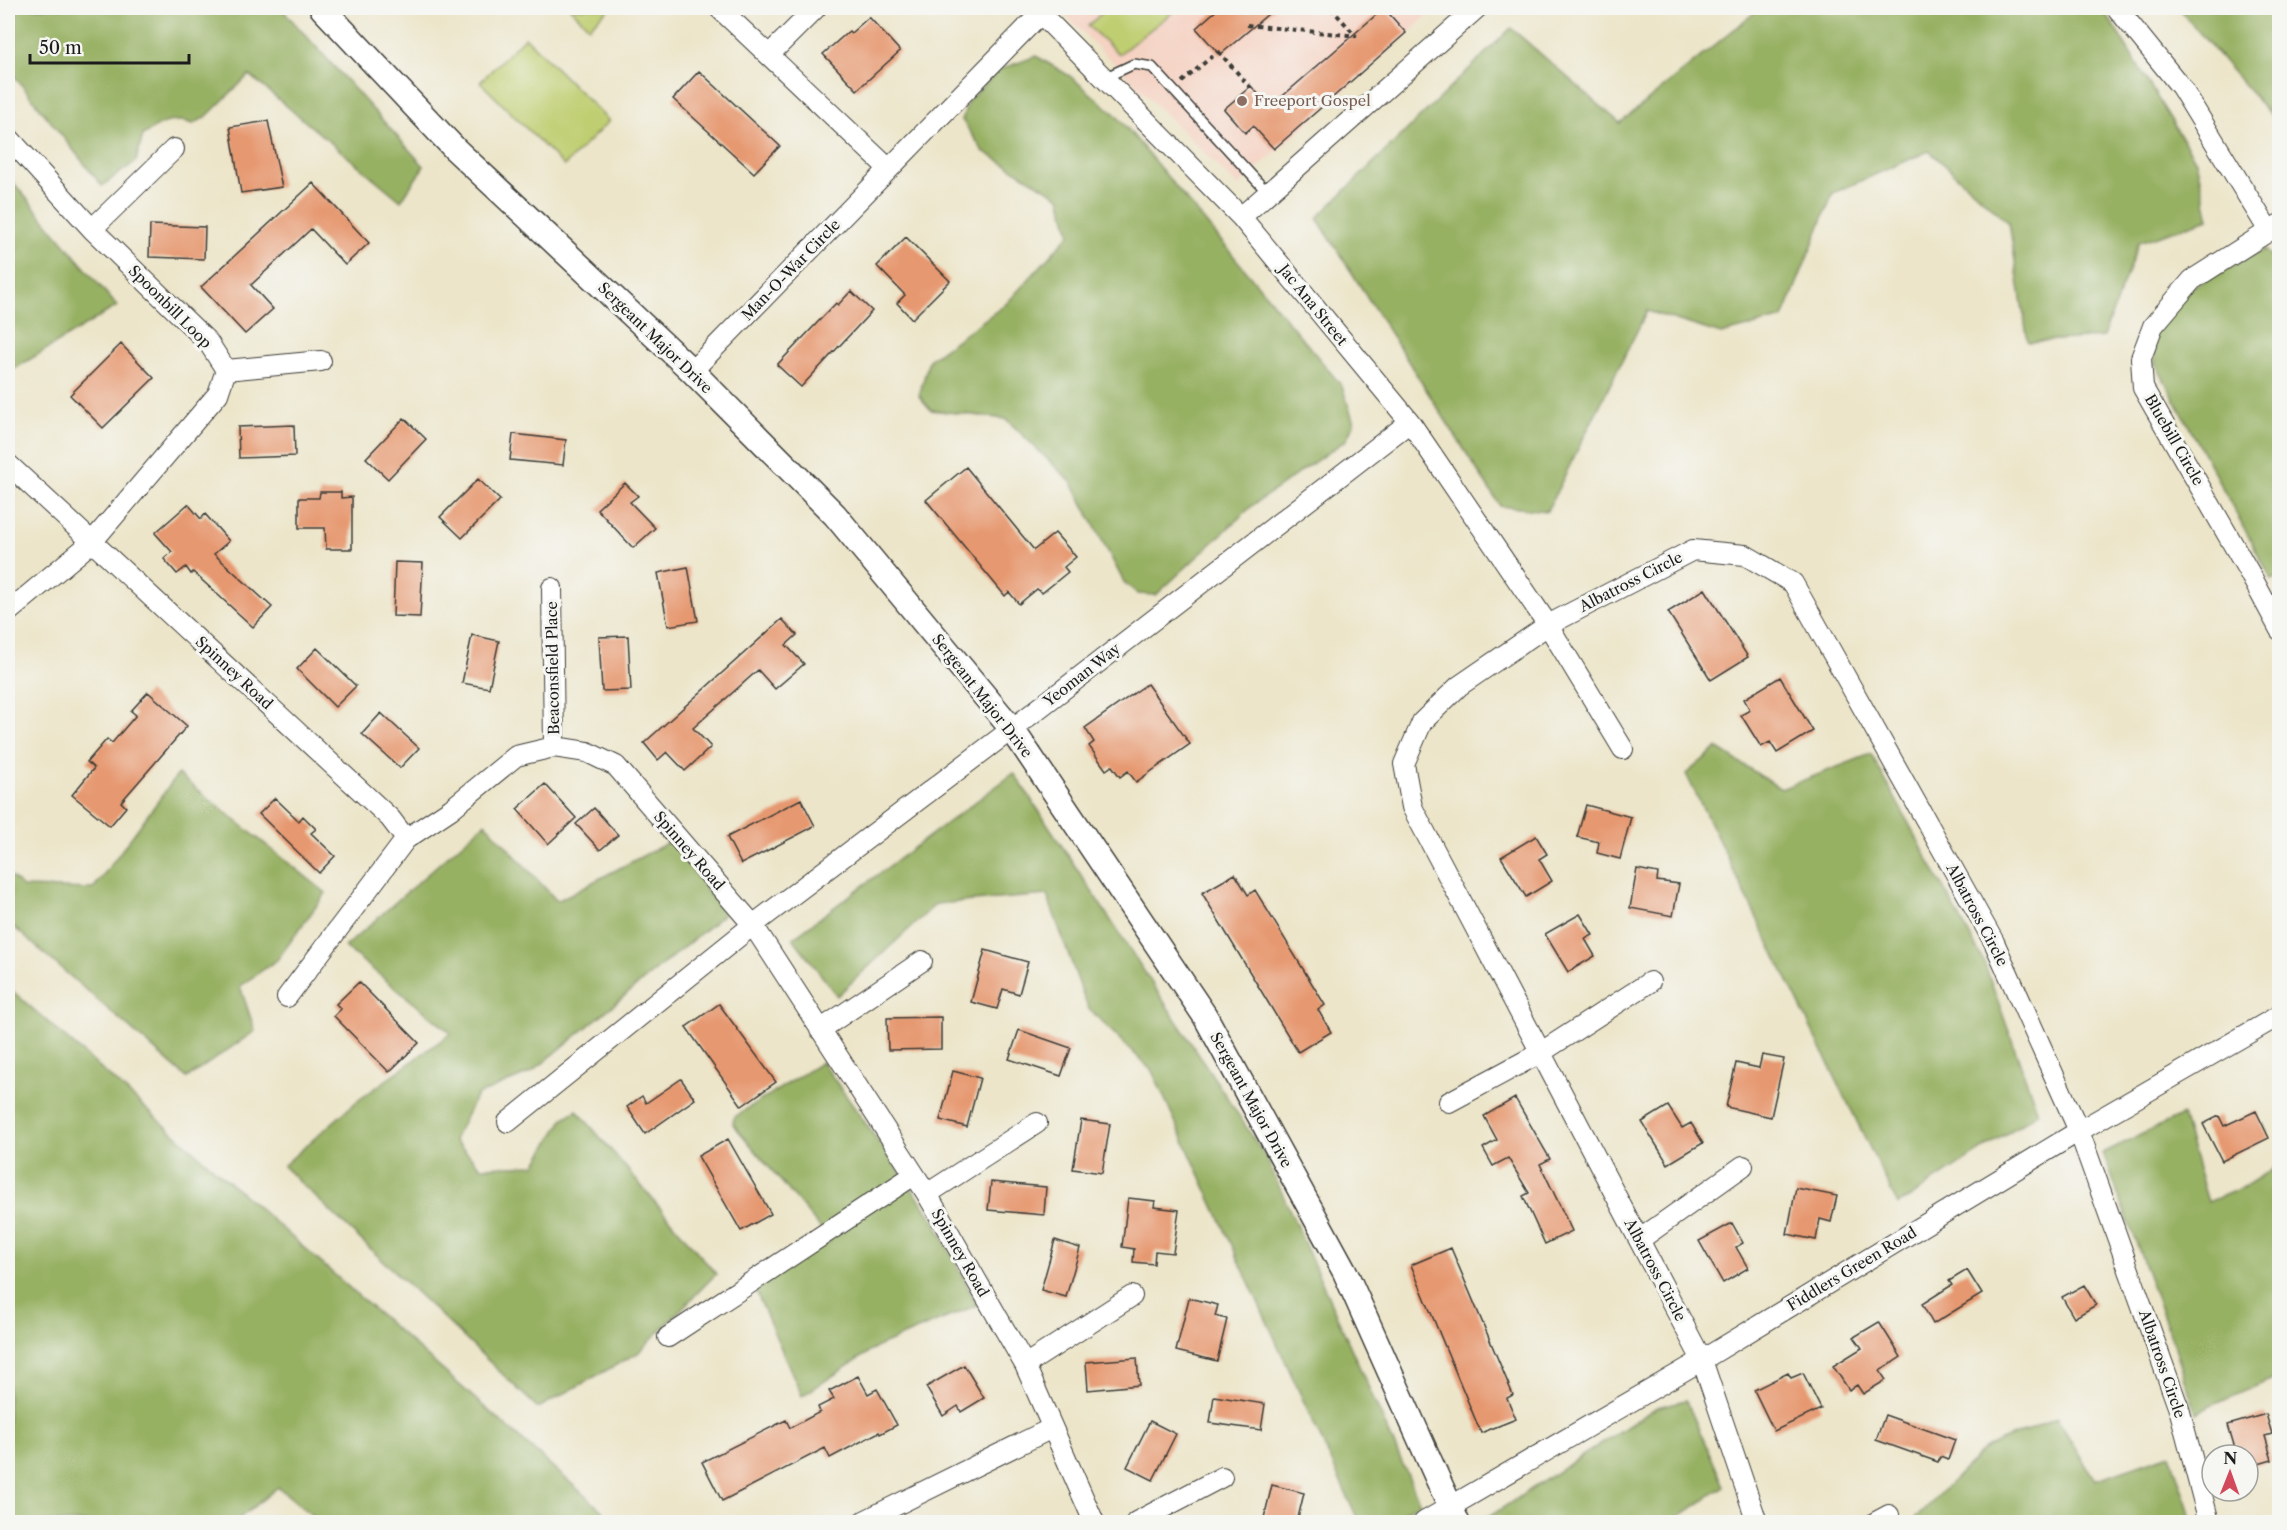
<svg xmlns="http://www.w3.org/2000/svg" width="2287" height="1530" viewBox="0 0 2287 1530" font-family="'Libre Caslon Text',serif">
<rect width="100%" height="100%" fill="#f6f6f2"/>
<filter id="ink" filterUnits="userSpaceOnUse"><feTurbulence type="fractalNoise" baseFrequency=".0167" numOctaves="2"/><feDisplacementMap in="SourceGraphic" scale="12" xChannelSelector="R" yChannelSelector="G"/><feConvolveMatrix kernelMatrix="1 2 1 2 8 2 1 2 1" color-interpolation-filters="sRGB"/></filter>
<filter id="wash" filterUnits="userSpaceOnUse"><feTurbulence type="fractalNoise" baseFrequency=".008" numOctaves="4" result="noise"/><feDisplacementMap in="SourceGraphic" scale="24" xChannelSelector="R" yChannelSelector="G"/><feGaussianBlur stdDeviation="1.35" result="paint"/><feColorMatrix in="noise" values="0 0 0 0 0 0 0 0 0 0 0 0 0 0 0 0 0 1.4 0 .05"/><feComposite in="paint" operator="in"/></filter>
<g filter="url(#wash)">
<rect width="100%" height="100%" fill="#ece5c9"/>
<path fill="#f5d2c2" d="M1071,8H1436L1238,186L1065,15Z"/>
<path fill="#bfce71" stroke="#6e7546" stroke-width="1.5" d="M570,8H610L589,27Z
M1107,8H1170L1174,11L1119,54L1088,26Z
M525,37L609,121L564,166L480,82Z"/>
<path fill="#97b163" stroke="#5a6640" stroke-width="1.5" d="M8,8H281L424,166L401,201L249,75L206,117L193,124C173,116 160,124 143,135L136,161L102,186L8,68Z
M1760,8H2100L2110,20L2196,161L2209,219L2139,242L2103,337L2028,342L2009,223L1929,151L1833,193L1783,318L1721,334L1647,311L1547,511L1500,506L1317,218L1511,28L1620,123Z
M2178,8H2279V125Z
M1036,56L1070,76L1116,115L1342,386L1354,423L1346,440L1253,505L1156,595L1138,594L1124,582L1072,483L1006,419L931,410L919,396L929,360L1006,304L1070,234L1060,197L983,151L962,120L968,101L999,70Z
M8,176L117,306L8,373Z
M2265,249L2279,266L2280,576L2272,580L2155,363L2154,318L2192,287Z
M1717,748L1781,789L1871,754L1984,962L2038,1113L1898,1205L1686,774Z
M1014,773L1266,1157L1420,1503L1388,1522H1359L1152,1071L1088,1008L1047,895L936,904L837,996L793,938Z
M178,774L326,893L277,960L240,986L255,1031L187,1078L8,922V874L23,887L93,889Z
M485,823L557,901L671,841L724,914L532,1072L477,1095L454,1140L481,1167L535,1165L564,1118L577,1110L716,1274L638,1353L538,1408L283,1166L356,1102L451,1033L345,947Z
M8,987L615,1522H320L278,1487L235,1522H8Z
M822,1062L934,1220L977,1305L877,1347L802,1396L754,1287L831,1241L733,1124L734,1117Z
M2182,1115L2208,1202L2244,1187L2280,1164L2279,1376L2196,1413L2174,1345L2103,1153Z
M1686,1400L1724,1486L1671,1522H1481L1657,1407Z
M2057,1418L2095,1480L2170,1454L2193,1522H1911L1987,1447Z"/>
<g id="blocks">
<path fill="#e6986f" d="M1219,8H1275L1220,55L1196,28Z
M1384,8L1406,33L1274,149L1253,126L1245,133L1224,109L1251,86L1270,107Z
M869,17L900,51L857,90L823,54L849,31L851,33Z
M699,71L780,146L754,173L673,99Z
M268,121L282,187L241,193L230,127Z
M313,183L369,243L345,265L311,229L251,285L273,309L245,334L201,287Z
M150,225L205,227L204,259L149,257Z
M906,237L950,281L912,319L897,303L905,295L877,266Z
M851,291L872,311L801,387L777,365L836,303L838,305Z
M121,344L154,378L103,428L70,395Z
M404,418L426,439L388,479L366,458Z
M294,425L295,456L239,458L238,427Z
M513,434L566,440L563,465L510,460Z
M966,467L1034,550L1055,533L1076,557L1064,567L1068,572L1042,593L1037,589L1019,604L1009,592L1005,596L926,500Z
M478,479L500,500L462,538L440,517Z
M625,483L638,496L630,502L655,528L633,548L597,509Z
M320,492H341V498L352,497V549H326L325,528H299V498H319Z
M188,504L201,519L205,514L229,541L214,554L272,607L253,627L193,572L191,574L186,567L177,574L164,559L172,552L155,533Z
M395,562L423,563L420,617L393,616Z
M688,567L698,621L668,626L658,573Z
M1705,589L1748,657L1711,680L1668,612Z
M782,619L797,635L786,645L804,664L775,689L758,670L693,728L711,747L685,771L667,752L658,760L644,743Z
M472,635L499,641L489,688L462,683Z
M628,636L631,690L602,691L599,637Z
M317,648L356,686L335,707L297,669Z
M1780,677L1813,731L1777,753L1770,742L1761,747L1741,715L1750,710L1744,699Z
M1147,684L1190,744L1136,782L1128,771L1120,777L1112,766L1106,770L1089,746L1094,742L1085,728Z
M148,692L187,726L121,802L126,807L110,826L72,795L94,768L87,762L107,739L112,743L136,715L131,711Z
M381,713L419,748L400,768L362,734Z
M545,784L576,818L548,844L517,809Z
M275,798L299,821L303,816L316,829L311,833L335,856L319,873L259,814Z
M801,799L815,826L741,864L727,837Z
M1586,805L1631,817L1620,859L1597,853L1599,842L1577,837Z
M594,808L618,835L600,850L576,824Z
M1536,836L1547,854L1539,859L1552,881L1526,897L1501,857Z
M1637,869L1658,873L1657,881L1679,884L1673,916L1630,908Z
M1235,874L1248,895L1255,890L1325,1005L1318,1010L1331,1032L1298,1052L1202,893Z
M1580,914L1593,935L1585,939L1595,956L1568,972L1545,934Z
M985,950L1028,962L1019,994L1003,989L997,1009L971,1002Z
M359,982L419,1043L389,1072L334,1016L341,1009L336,1004Z
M719,1004L776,1082L742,1106L686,1027Z
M941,1017V1049L888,1050L887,1018Z
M1019,1030L1071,1048L1061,1076L1009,1059Z
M1762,1055L1784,1059L1771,1117L1726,1107L1736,1063L1759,1068Z
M953,1071L980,1078L967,1127L940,1120Z
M681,1079L695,1099L645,1134L627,1107L642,1096L646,1103Z
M1515,1098L1550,1159L1540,1164L1572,1231L1545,1244L1523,1196L1529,1193L1508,1158L1493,1166L1483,1148L1497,1140L1484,1116Z
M1668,1106L1682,1128L1691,1123L1703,1143L1668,1164L1642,1122Z
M2256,1111L2269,1138L2222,1161L2203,1124L2219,1116L2224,1126Z
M1081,1120L1110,1124L1102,1173L1073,1169Z
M728,1139L771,1214L741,1231L698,1156Z
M991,1182L1046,1187L1044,1215L988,1210Z
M1796,1188L1837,1196L1831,1222L1820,1219L1816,1240L1787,1234Z
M1128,1198L1155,1201L1154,1207L1179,1210L1173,1253L1155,1251L1154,1264L1133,1262L1134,1249L1122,1247Z
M1732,1223L1743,1243L1736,1247L1748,1268L1723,1283L1699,1241Z
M1055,1240L1080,1248L1066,1297L1041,1290Z
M1451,1248L1513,1395L1507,1398L1516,1419L1481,1433L1411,1265Z
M1967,1270L1982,1294L1933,1324L1922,1304L1952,1285L1949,1281Z
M2084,1285L2096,1305L2074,1318L2062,1297Z
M1189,1298L1218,1305L1215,1316L1227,1319L1217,1361L1176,1351Z
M1879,1322L1901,1357L1880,1371L1886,1380L1863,1394L1857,1385L1849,1390L1833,1366L1862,1348L1854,1337Z
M1137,1358L1139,1385L1088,1390L1086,1362Z
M964,1365L984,1398L961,1412L958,1406L943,1416L926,1387Z
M1788,1373L1791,1378L1803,1373L1821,1409L1774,1431L1754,1390Z
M858,1376L868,1394L877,1389L897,1425L880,1434L879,1432L830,1458L825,1448L722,1501L702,1462L786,1420L790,1428L820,1412L818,1407L834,1399L829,1391Z
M1214,1396L1265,1404L1261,1430L1210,1423Z
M2266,1414L2272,1434L2265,1436L2272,1460L2248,1467V1455H2237L2228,1425Z
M1885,1415L1955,1440L1948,1460L1940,1457L1938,1462L1876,1440Z
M1150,1421L1176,1434L1153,1480L1127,1467Z
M1272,1485L1304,1493L1297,1522H1263Z"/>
</g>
</g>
<g filter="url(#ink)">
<use href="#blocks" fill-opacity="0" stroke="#3b3a36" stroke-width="1.5"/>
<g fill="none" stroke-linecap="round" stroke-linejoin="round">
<defs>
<path id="service" d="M1104,78L1134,64L1152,67L1267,192"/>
<path id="minor" d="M719,8L889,169
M2117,8L2181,87L2269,231
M1041,14L1241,217L1410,422L1548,625L1623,749
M770,54L816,8
M8,137L92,229L208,342L226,370L218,394L92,542L8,612
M1241,217L1477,8
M2280,224L2192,280L2153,326L2141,358L2143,388L2249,572L2280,630
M92,229L174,149
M226,370L321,361
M692,371L1046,8
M8,464L390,818L406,839L451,809L516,756L554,747L587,752L616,766L753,925L927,1194L1025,1365L1094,1522
M552,588L554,747
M287,997L406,839
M820,1030L922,961
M1449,1102L1540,1053L1650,982
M508,1122L753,925L1012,729L1410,422
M927,1194L1037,1123
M1639,1240L1743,1166
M668,1337L914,1175
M1025,1365L1132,1296
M862,1522L1052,1428
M1136,1522L1222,1477
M1424,1522L1702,1360L2079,1131L2280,1015
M1757,1522L1702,1360L1412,807L1404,764L1422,722L1459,686L1548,625L1693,550L1745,555L1793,583L1994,942L2079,1131L2180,1412L2209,1522
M1876,1522L1889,1515"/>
<path id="tertiary" d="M322,8L455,149L692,371L835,515L1012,729L1205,1016L1345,1272L1457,1522"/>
</defs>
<use href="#service" stroke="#3b3a36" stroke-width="12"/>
<use href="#minor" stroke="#3b3a36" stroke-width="22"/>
<use href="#tertiary" stroke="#3b3a36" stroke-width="27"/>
<path stroke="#3b3a36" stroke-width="4" stroke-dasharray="4.5 4.5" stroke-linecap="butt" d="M1331,8L1356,36
M1247,25L1357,36
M1218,51L1250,87
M1182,82L1217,52"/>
<use href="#service" stroke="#fff" stroke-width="9"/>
<use href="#minor" stroke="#fff" stroke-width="20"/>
<use href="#tertiary" stroke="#fff" stroke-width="24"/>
</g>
</g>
<circle fill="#8d6e63" stroke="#f6f6f2" stroke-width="2" cx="1242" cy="101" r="6"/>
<g text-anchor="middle" stroke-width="6" stroke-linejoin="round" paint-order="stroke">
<g font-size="15" fill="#785e54" stroke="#f6f6f2" text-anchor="start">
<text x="1254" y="106">Freeport Gospel</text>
</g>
<g font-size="15" fill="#1c1c1c" stroke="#f6f6f2">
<text transform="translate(791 270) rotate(-46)" y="5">Man-O-War Circle</text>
<text transform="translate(1313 305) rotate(51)" y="5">Jac Ana Street</text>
<text transform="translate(170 307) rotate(45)" y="5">Spoonbill Loop</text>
<text transform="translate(655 338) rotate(44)" y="5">Sergeant Major Drive</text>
<text transform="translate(2174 440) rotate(60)" y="5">Bluebill Circle</text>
<text transform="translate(1631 582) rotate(-27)" y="5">Albatross Circle</text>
<text transform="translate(553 668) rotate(-91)" y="5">Beaconsfield Place</text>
<text transform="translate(234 673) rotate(43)" y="5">Spinney Road</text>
<text transform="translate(1082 675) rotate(-38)" y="5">Yeoman Way</text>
<text transform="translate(982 696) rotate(52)" y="5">Sergeant Major Drive</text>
<text transform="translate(689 851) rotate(49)" y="5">Spinney Road</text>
<text transform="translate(1977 915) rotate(62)" y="5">Albatross Circle</text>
<text transform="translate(1251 1100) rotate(61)" y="5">Sergeant Major Drive</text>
<text transform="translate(960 1253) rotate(60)" y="5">Spinney Road</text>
<text transform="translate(1852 1269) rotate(-31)" y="5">Fiddlers Green Road</text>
<text transform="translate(1655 1270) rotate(62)" y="5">Albatross Circle</text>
<text transform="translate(2162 1364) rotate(71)" y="5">Albatross Circle</text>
</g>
</g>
<rect width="2287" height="1530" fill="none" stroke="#f6f6f2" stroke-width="30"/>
<g transform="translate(2230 1473) rotate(1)"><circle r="28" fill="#f6f6f2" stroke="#9f9f9c" stroke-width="1.5"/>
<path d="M0-4.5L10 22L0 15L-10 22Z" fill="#d1495b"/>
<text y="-9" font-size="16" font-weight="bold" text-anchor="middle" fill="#1c1c1c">N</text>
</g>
<path d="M30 54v9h159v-9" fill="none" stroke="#1c1c1c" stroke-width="3"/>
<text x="39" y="54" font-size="18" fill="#1c1c1c" stroke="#f6f6f2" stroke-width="4.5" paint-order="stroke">50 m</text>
</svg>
